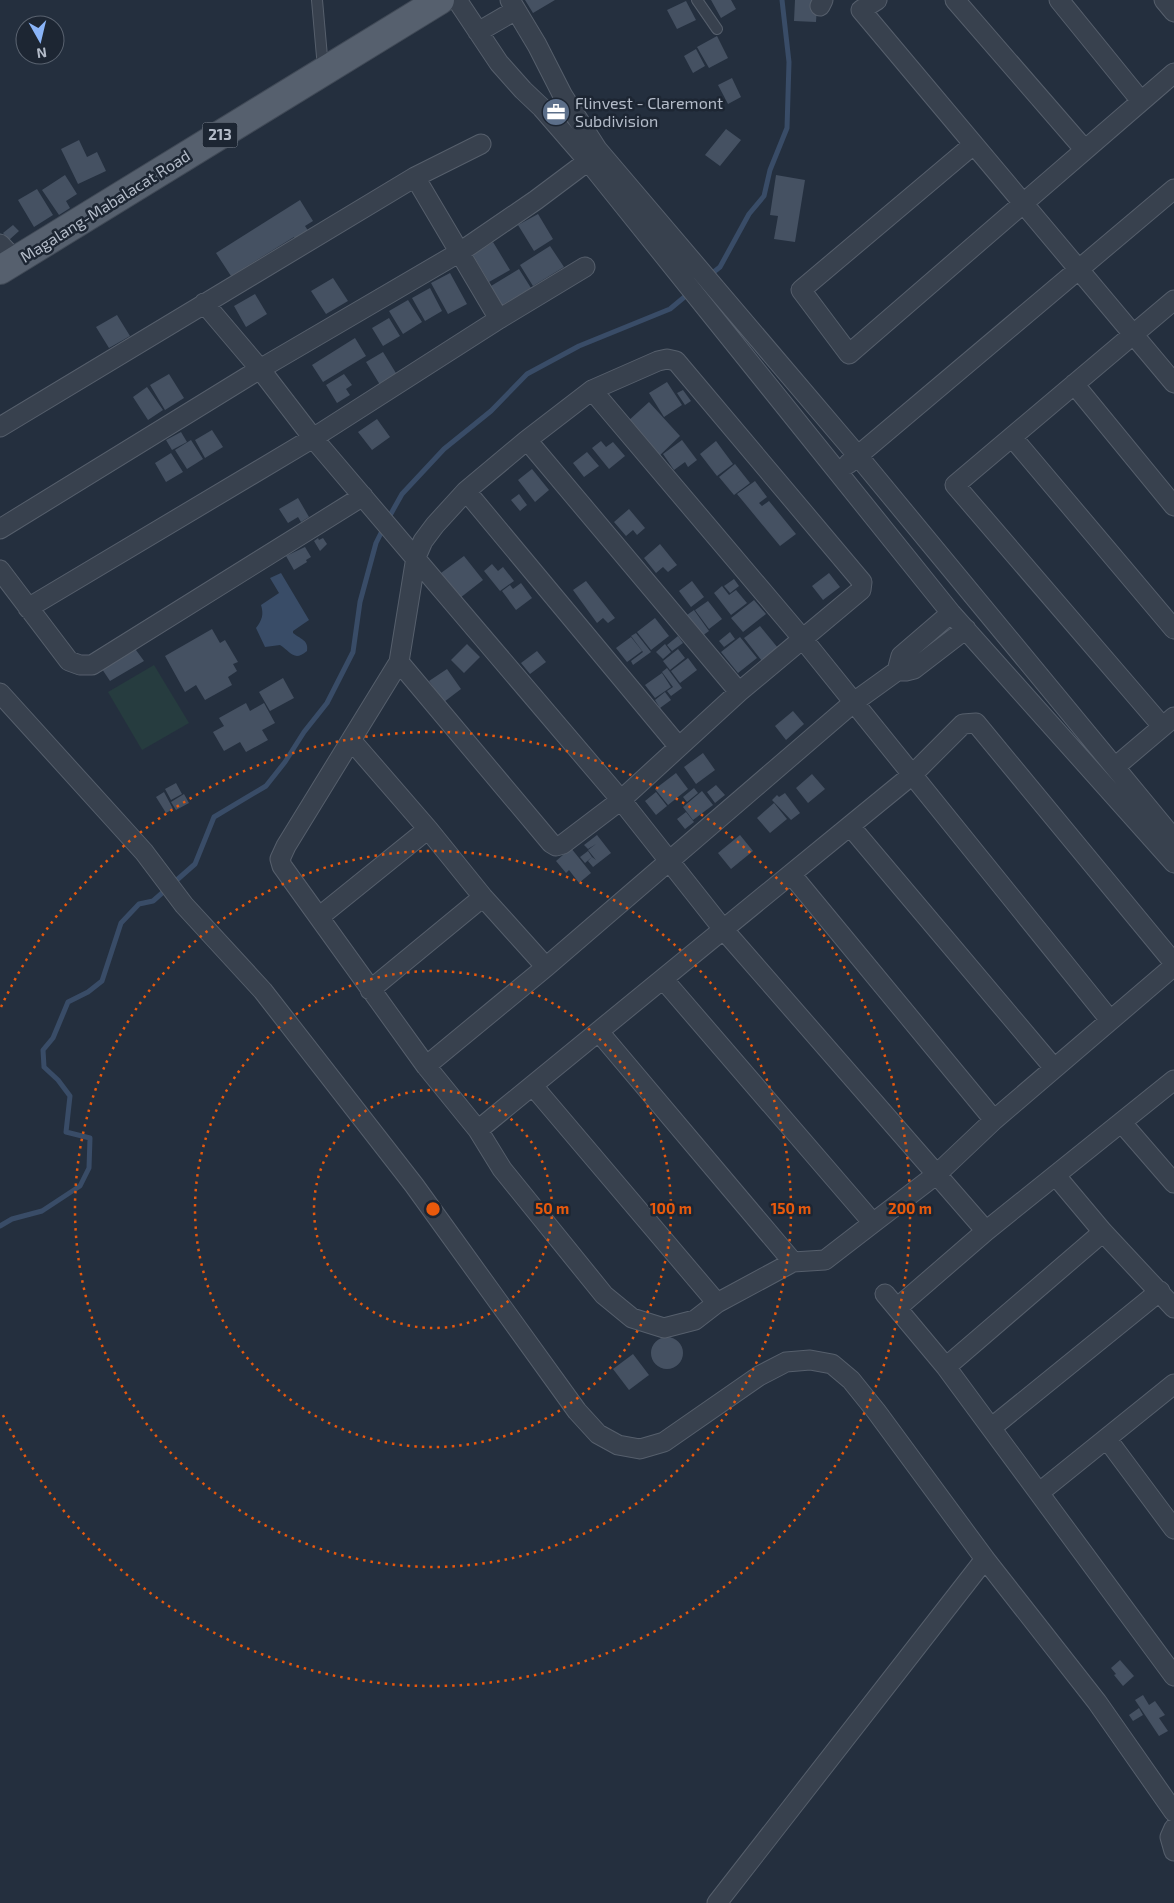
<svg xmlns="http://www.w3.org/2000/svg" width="1174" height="1903" viewBox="0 0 1174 1903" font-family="'Exo 2',sans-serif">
<rect width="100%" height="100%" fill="#242f3e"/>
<path fill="#263c3f" d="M154,665L189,723L142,750L108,692Z"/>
<path fill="#394c67" d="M281,573L309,620L293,631V633C300,639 309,640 307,651C294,662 291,652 280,645L265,647L256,628C262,620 264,615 261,605L279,593L270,578Z"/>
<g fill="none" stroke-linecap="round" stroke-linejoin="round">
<path stroke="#394c67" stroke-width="5" d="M710,275L720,267L749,214L764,196L770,170L787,128L789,62L782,0
M388,519L402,494L444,449L491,411L527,374L579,346L670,309L688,294
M0,1226L12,1219L42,1211L80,1186L89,1168L90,1138L66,1132L70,1096L58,1080L44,1067L43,1050L53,1038L68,1002L88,992L102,981L121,923L139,904L153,901L195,864L214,817L266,786L285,762L304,732L327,703L353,652L360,602L376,543L384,527"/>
</g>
<path fill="#455162" d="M525,0H555L533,13Z
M711,0H731L736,9L721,18Z
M795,0H813L817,6L816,22L794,21Z
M686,1L696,20L677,29L667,10Z
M717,36L728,58L709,68L697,47Z
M696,49L705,66L693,73L684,56Z
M732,78L741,97L728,104L718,85Z
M726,129L741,140L720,166L705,155Z
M79,140L87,157L97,152L106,171L78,184L61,149Z
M65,175L77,194L66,201L70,208L59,215L42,190Z
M776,175L805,180L795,242L774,239L778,216L770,215Z
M37,189L53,215L34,227L18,200Z
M300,200L313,221L305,226L309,232L296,240L294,237L231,276L216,253Z
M538,214L553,239L534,251L518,225Z
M13,225L19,231L9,240L3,233Z
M493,242L510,270L489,282L473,255Z
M550,246L564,267L533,286L520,265Z
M519,269L531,288L502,305L491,286Z
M450,273L467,304L448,314L431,283Z
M333,278L348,301L326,314L311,291Z
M430,288L442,311L425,321L412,298Z
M255,294L267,314L246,327L234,306Z
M408,300L422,322L403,334L389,311Z
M117,315L130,336L109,348L96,327Z
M389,318L400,336L383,346L372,328Z
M355,338L366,356L323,382L312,365Z
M383,352L399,378L382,388L366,362Z
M169,374L184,398L165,410L150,385Z
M344,374L352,385L346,389L350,395L337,403L326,385Z
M667,382L682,405L664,417L649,393Z
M147,387L163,410L148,420L133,397Z
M683,390L691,401L685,405L677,393Z
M649,402L680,436L658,457L627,422Z
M377,419L390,437L372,450L358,432Z
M212,430L223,447L205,458L195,440Z
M181,432L187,442L172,450L166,440Z
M191,440L203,459L187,469L175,450Z
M682,440L697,460L688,467L685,462L674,470L663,454Z
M601,441L606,447L613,442L625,456L609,469L592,448Z
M716,441L733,464L717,476L700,454Z
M587,452L599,466L584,477L573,463Z
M171,453L183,472L166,482L155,463Z
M735,464L750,483L734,495L719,477Z
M532,469L549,490L535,502L518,480Z
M755,481L767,497L759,503L762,506L769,501L796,534L780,546L737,494Z
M519,494L527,505L520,511L511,500Z
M298,498L309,517L301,522L298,517L288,523L279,509Z
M629,509L645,528L637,535L633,530L626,536L614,522Z
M318,538L319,540L323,538L327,544L320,551L314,541Z
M660,544L677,565L668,572L663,567L656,573L644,558Z
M305,547L311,557L306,560L307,562L294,570L286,556Z
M464,556L483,580L460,598L441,573Z
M492,564L498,571L503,567L514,581L500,591L484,571Z
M829,573L840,587L823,600L812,586Z
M734,579L739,586L730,593L724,586Z
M586,581L615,618L608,623L603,618L597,623L573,590Z
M692,581L704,597L691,607L679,591Z
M521,583L532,598L516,610L502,591L510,585L513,589Z
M722,586L729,595L736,590L747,603L731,615L714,593Z
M754,600L766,614L743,632L731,618Z
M708,601L722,619L709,629L695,610Z
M694,610L709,631L702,636L687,615Z
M655,618L669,636L651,650L637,632Z
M760,626L778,648L762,661L744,638Z
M212,629L220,643L225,640L238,662L233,664L237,671L228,677L232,685L205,700L196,685L185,692L165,656Z
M730,632L735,639L724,647L719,641Z
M636,633L651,652L633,665L631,661L643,652L631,636Z
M678,636L683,643L672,651L667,645Z
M631,637L642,651L627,662L616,648Z
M740,637L757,658L738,673L721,652Z
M467,644L480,657L464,673L451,660Z
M665,644L671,652L663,659L656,652Z
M133,646L144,661L110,681L100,666Z
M678,649L685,658L670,670L663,661Z
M537,651L546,662L530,674L521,663Z
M688,658L697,670L680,683L671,671Z
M667,668L682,688L671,696L667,691L673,687L662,672Z
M447,669L461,689L444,702L429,681Z
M662,673L671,687L655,698L645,685Z
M283,678L294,698L270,711L259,692Z
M665,692L671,700L660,708L655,700Z
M246,703L250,711L264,703L275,723L262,730L268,740L246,752L240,742L224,751L213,732L224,726L219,718Z
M793,711L804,724L786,740L775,726Z
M703,753L715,770L696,784L684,767Z
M676,773L688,789L668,805L655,789Z
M812,774L825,789L808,803L796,788Z
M176,783L182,794L171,800L165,789Z
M716,785L725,795L715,803L707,792Z
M694,788L698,793L687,802L683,797Z
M702,791L713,805L693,820L683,807Z
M164,792L173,809L166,813L156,797Z
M656,792L667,806L656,815L645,801Z
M785,793L800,813L791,820L772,800L777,795L779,797Z
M184,794L189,803L176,810L171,802Z
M774,803L787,819L770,833L757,818Z
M686,812L694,822L685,829L677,819Z
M597,835L611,853L593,867L588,861L592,857L596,860L588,850L596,844L588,849L584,845Z
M740,835L753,851L731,869L718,853Z
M571,848L591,873L579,883L569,870L566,873L556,861Z
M588,851L592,857L585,863L580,857Z
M651 1353a16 16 0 1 1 32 0a16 16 0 1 1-32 0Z
M633,1354L649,1375L629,1390L613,1369Z
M1120,1660L1134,1676L1123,1686L1114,1675L1116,1674L1111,1668Z
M1143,1695L1149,1705L1155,1701L1165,1715L1159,1718L1168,1731L1159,1736L1135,1700Z
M1139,1708L1143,1715L1133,1721L1129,1715Z"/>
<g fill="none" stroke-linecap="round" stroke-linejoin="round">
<defs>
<path id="service" d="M317,0L323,68
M697,0L717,29"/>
<path id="minor" d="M457,0L499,63L523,90L542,108L588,161L951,613L1174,863
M510,0L537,45L563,96L597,149L858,456L1174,839
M877,0L861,10L1174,383
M955,0L1085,150
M1059,0L1141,101
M1164,0L1174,12
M820,6L823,0
M478,32L516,10
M973,145L801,290L849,354L1174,73
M415,177L499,319
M0,244L16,261
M204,303L260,369L313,438L621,800L723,929L986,1231
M1074,384L1174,506
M592,390L802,638L1110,1020
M0,427L415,177L481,144
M1012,437L1174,629
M527,440L739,692
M848,464L1174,189
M466,491L679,747
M0,529L260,369L460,252L536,200L588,161L595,152
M0,570L69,661L80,665H92L363,496
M28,608L313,438L499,319L585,267
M399,662L551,843L556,846L563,844L621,800L739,692L861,590L862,582L676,361L667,359L658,361L592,390L527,440L466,491L435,525L423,541L416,557L399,662L286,846L280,859L282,866L426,1066L478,1130L502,1169L604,1295L632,1318L664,1328L695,1320L717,1303
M897,671L901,656L951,613
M0,693L144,852L184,905L263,991L414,1185L577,1411L598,1434L618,1445L640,1449L664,1442L759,1376L786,1362L810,1360L832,1364L851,1380L876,1411L985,1559L1097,1702L1174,1812
M1162,726L955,485L1174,300
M351,740L428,829L483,897L546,967
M1115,767L1174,717
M850,826L1054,1068
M791,874L994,1120
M319,917L428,829
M663,979L873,1223
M370,990L483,897
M599,1032L793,1262L825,1260L873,1223L937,1174L994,1120L1174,966
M426,1066L546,967L854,702L897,671H906L914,669L966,629
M533,1086L717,1303L793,1262
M1122,1123L1174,1183
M478,1130L912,775L963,724L976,723L1174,963
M1056,1176L1103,1232L1174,1308
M885,1294L946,1367L1174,1676
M897,1308L986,1231L1174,1080
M946,1367L1103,1232
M991,1428L1160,1291
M1107,1439L1174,1529
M1040,1492L1174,1384
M1174,1828L1170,1837L1174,1851
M717,1903L985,1559"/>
<path id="primary" d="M0,270L440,0"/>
</defs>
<use href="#service" stroke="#565f6c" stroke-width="12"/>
<use href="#minor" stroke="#565f6c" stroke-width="21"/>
<use href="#primary" stroke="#414a57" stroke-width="30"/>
<use href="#service" stroke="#38414e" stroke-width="10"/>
<use href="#minor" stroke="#38414e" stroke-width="19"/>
<use href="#primary" stroke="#56606e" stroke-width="28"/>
</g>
<g fill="none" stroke="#e8590c" stroke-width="2.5" stroke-dasharray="2.5 5">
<circle cx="433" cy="1209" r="119"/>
<circle cx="433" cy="1209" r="238"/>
<circle cx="433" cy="1209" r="358"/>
<path d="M1 1007A477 477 0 1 1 1 1411"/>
</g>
<defs>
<symbol id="office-disc" viewBox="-11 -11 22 22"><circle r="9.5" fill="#5c6f8a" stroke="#1d2633"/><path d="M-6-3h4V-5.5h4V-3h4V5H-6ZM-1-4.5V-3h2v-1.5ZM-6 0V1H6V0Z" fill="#fff"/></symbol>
</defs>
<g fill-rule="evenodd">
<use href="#office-disc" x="540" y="96" width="32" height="32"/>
</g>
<g text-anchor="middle" stroke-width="5" stroke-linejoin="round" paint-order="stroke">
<rect fill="#1d2633" stroke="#878f9c" stroke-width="1" x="202.5" y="122.5" width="35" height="25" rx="4"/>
<g font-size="15" font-weight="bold" fill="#b4bcc9">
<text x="220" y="140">213</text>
</g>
<g font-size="16" fill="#b4bcc9" stroke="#1d2633" text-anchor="start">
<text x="575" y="109">Flinvest - Claremont<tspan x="575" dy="18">Subdivision</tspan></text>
</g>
<g font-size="16" fill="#b4bcc9" stroke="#1d2633">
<text transform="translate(105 206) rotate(-32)" y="6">Magalang-Mabalacat Road</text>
</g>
</g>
<circle cx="433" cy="1209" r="8" fill="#e8590c" stroke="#1d2633" stroke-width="2.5"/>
<g font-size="15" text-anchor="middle" font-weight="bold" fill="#e8590c" stroke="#1d2633" stroke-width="5" stroke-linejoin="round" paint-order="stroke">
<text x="552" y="1214">50 m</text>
<text x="671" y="1214">100 m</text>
<text x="791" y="1214">150 m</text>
<text x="910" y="1214">200 m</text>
</g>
<g transform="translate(40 40) rotate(172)"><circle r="24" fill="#1d2633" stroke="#59626f"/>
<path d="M0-4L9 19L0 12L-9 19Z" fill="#8ab4f8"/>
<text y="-8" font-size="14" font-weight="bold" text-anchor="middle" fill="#b4bcc9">N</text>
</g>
</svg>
